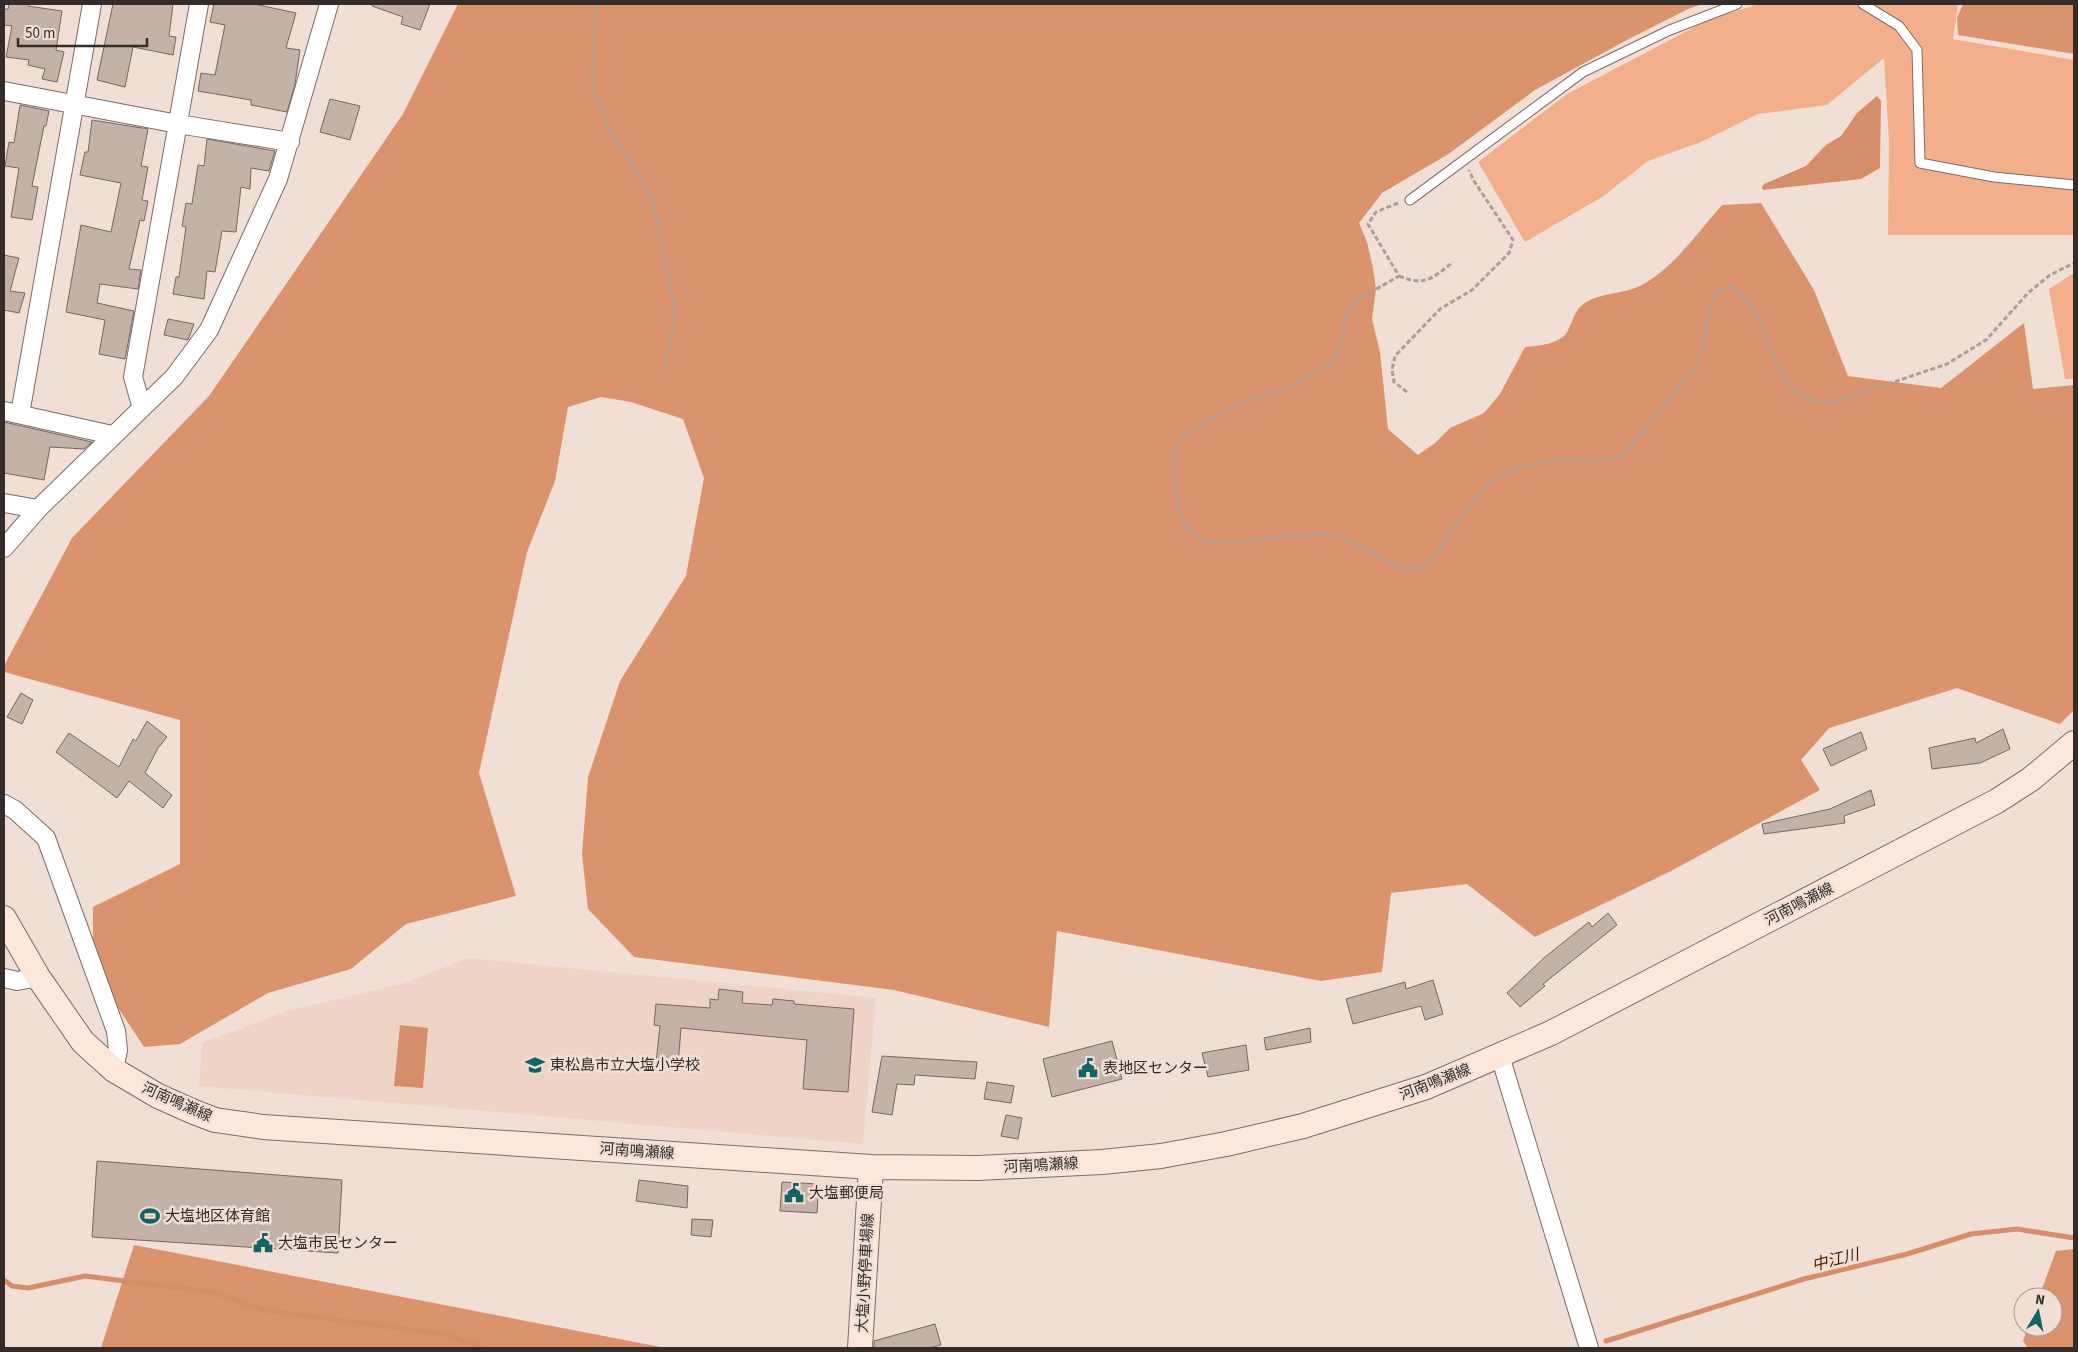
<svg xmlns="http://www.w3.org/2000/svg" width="2078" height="1352" viewBox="0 0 2078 1352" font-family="'Source Sans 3','Noto Sans JP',sans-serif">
<rect width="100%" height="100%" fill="#f1dfd5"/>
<path fill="#eed4c6" d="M468,958L876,998L863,1144L199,1086L202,1043L287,1011L405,983Z"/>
<path fill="#f3af8b" d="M1758,4H1958L1953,39L2074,60V235H1888L1889,141L1884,58L1827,105L1758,114L1701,142L1648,161L1602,197L1525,242L1478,162L1567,94L1708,20Z
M2074,273V379H2065L2049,289Z"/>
<path fill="#da936d" d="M458,4H1703L1688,9L1627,40L1535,90L1447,155L1382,193L1359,223L1367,242L1373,268L1376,289L1372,319L1380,352L1388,429L1418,455L1435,443L1450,428L1484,413L1500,394L1525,347C1538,346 1560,344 1567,332C1571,325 1574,314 1579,308C1594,292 1622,295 1640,286C1674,268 1697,233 1722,205L1761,203L1814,290L1848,376L1941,388L2024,323L2033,389L2074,385V710L2060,724L1957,688L1829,728L1801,760L1820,790L1671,871L1535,937L1467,884L1391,893L1382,972L1321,981L1057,931L1049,1027L894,990L634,957L588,909L582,854L588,777L620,681L686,576L704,478L683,419L631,402L601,397L568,407L555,481L527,552L479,773L516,896L406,924L351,969L268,993L180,1044L144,1047L93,970V907L180,864V720L4,672V666L72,538L209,396L403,114Z
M1963,4H2074V54L1958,35L1957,18Z
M134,1245L666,1348H101Z
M2074,1249V1348H2028L2023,1341L2028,1327H2053V1297H2039L2056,1251Z"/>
<path fill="#d58e69" d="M1877,96L1881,101L1880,168L1861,179L1763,190L1762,187L1764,184L1806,166L1826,145L1841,136L1857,113Z
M400,1025L428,1028L423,1088L394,1086Z"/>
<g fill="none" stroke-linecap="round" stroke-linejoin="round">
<path stroke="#d58e69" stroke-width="5" d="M4,1280L12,1286L28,1288L85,1276L212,1292L263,1310L444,1334L485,1348
M1606,1341L1804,1279L1907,1254L1971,1234L2017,1229L2074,1238"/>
</g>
<path fill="#c4b2a9" stroke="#78675f" d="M9,4H29L28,6L62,11L56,50L64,52L57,82L42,79L45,69L28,65L29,60L6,57L12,26L4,25V9H8Z
M113,4H173L169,36L176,37L173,55L133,47L125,87L97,80Z
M214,4H254L296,13L286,48L300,50L295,84L287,112L251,105V100L198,91L201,73L215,75L225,25L210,22Z
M372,4H430L420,30L401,24L403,17L372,6Z
M330,99L360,106L350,140L320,132Z
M20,105L49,111L46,126H44L32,186L38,187L32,220L11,217L19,168L5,166L9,142L14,143Z
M92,120L148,129L141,166L148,167L142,200L148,201L144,221L140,220L129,269L141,270L138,289L100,284L97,303L134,311L125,359L99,354L105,320L66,312L81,225L111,232L121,183L80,175L85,152H88Z
M207,139L275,151L269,171L251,168L250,189L241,187L236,232L222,231L215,272L207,271L204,299L173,294L176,277H179L186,227L182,226L186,203L192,204L198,165L204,166Z
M4,255L19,258L10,291L25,293L19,313L4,310Z
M168,319L194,324L188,340L164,335Z
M4,422L92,442L84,449L50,447L44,480L4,473Z
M21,693L33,700L22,724L7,717Z
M147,721L167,737L158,748L145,773L172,795L163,808L129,781L117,798L56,752L69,733L119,767L133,739L136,741Z
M2003,729L2010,749L1980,763L1932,769L1929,748L1975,738L1976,743Z
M1861,732L1867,749L1831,766L1823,749Z
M1871,790L1875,805L1844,816L1845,823L1764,834L1762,824L1830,809Z
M1608,913L1617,925L1543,984L1545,986L1520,1007L1507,993L1545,957L1589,922L1592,927Z
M1433,980L1443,1014L1425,1020L1421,1006L1353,1024L1346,999L1405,982L1406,989Z
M719,989L743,992L742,1003L772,1005L773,999L794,1001V1004L854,1009L848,1092L803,1089L807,1040L681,1028L678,1065L656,1063L660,1026L654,1025L656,1004L710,1008V999L718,1000Z
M1310,1028L1311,1042L1266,1050L1264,1038Z
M1112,1041L1122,1079L1052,1097L1043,1059Z
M1246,1045L1249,1070L1208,1077L1202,1053Z
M882,1056L977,1062L975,1079L915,1075L914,1085L897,1084L892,1115L872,1112Z
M987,1082L1014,1086L1011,1103L984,1099Z
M1006,1115L1022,1118L1018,1139L1001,1136Z
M97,1161L342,1180L338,1253L92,1237Z
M639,1180L688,1186L687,1208L636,1201Z
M782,1182L819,1184L817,1213L780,1211Z
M692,1219L713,1220L711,1237L691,1235Z
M935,1324L941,1345L929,1348H874V1341Z"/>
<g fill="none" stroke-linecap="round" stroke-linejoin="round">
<defs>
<path id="lane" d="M1863,4L1899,26L1917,50L1920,163L1994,177L2074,185
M1410,200L1583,72L1670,30L1737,4"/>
<path id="street" d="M4,91L178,124L290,142
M142,408L133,377L199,4
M4,411L112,435
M20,414L92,4
M4,503L38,509
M4,548L38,509L174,377L209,330L278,179L329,4
M4,804L15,810L46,838L116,1031L118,1050L114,1070
M4,978L17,981L38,977
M1500,1056L1589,1348"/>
<path id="secondary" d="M4,918L38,977L83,1042L114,1070L158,1096L194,1112L215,1120L263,1127L871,1167L978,1168L1102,1162L1161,1156L1226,1144L1303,1126L1426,1087L1551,1033L1997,801L2031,779L2074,743
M860,1348L871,1167"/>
</defs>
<use href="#lane" stroke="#7c6c64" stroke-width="11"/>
<use href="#street" stroke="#7c6c64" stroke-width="20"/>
<use href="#secondary" stroke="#7c6c64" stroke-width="26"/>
<path stroke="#ad9f97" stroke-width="3" stroke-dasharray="5 2.5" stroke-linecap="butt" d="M597,4L592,85L607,125L652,197L676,314L665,365
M1398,203L1376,212L1368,224L1399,276L1354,302L1347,314L1337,360L1283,391L1252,398L1201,424L1182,437L1174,454L1176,496L1182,520L1191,532L1209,544L1326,533L1350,541L1398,567L1415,570L1429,565C1446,541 1474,492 1498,477C1508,471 1534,464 1545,461C1571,457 1597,464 1622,457L1692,372L1702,352L1710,306L1719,289L1731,287C1741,294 1749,301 1755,312C1772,342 1776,391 1815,401C1821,402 1829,401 1835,402L1947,364L1986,340L2028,293L2050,275L2074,263
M1399,276C1425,287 1433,278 1453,262
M1407,392L1394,382L1392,370L1395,356L1440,309L1472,290L1509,253L1513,240L1474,181L1469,170"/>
<use href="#lane" stroke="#fff" stroke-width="9"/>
<use href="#street" stroke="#fff" stroke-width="18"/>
<use href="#secondary" stroke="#fde7db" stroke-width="24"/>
</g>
<defs>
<symbol id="school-bare" viewBox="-9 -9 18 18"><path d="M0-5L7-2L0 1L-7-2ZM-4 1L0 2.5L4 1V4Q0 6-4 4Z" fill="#146467" stroke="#f1dfd5" stroke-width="2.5" paint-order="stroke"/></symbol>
<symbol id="civic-bare" viewBox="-9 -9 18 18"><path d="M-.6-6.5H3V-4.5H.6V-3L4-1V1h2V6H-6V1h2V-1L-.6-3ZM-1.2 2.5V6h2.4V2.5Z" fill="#146467" stroke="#f1dfd5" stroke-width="2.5" paint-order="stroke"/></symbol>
<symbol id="stadium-bare" viewBox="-9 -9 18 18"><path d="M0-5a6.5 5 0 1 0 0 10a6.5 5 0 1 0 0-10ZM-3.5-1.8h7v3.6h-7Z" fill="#146467" stroke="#f1dfd5" stroke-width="2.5" paint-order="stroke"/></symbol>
</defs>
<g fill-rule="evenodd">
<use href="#school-bare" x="521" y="1051" width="28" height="28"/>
<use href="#civic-bare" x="1074" y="1054" width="28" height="28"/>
<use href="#civic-bare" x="780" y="1179" width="28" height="28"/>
<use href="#stadium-bare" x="136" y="1202" width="28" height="28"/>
<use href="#civic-bare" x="249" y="1229" width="28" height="28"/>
</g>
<g text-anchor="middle" stroke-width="5" stroke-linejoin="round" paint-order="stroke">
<g font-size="15" fill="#332c28" stroke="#f1dfd5">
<text transform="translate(1799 904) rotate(-27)" y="5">河南鳴瀬線</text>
<text transform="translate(1435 1082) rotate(-21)" y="5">河南鳴瀬線</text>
<text transform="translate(177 1102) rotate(24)" y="5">河南鳴瀬線</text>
<text transform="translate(637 1151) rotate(4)" y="5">河南鳴瀬線</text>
<text transform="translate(1041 1165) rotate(-3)" y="5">河南鳴瀬線</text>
<text transform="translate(865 1273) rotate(-87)" y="5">大塩小野停車場線</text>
</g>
<g font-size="15" fill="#332c28" stroke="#f1dfd5" text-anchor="start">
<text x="550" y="1070">東松島市立大塩小学校</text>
<text x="1103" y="1073">表地区センター</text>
<text x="809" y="1198">大塩郵便局</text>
<text x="165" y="1221">大塩地区体育館</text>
<text x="278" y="1248">大塩市民センター</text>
</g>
<g font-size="16" font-style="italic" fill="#4b1f02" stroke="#f1dfd5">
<text transform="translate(1835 1259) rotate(-14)" y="6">中江川</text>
</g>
</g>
<rect width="2078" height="1352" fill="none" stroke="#332c28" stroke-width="10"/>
<g transform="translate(2038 1312) rotate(10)"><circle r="24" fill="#f1dfd5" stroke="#a59790"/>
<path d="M0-4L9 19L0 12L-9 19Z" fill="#146467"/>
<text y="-8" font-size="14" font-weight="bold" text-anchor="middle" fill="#332c28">N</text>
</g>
<path d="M18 38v8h129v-8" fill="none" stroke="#332c28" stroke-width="2.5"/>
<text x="25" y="38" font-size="15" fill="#332c28" stroke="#f1dfd5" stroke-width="4" paint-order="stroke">50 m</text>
</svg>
